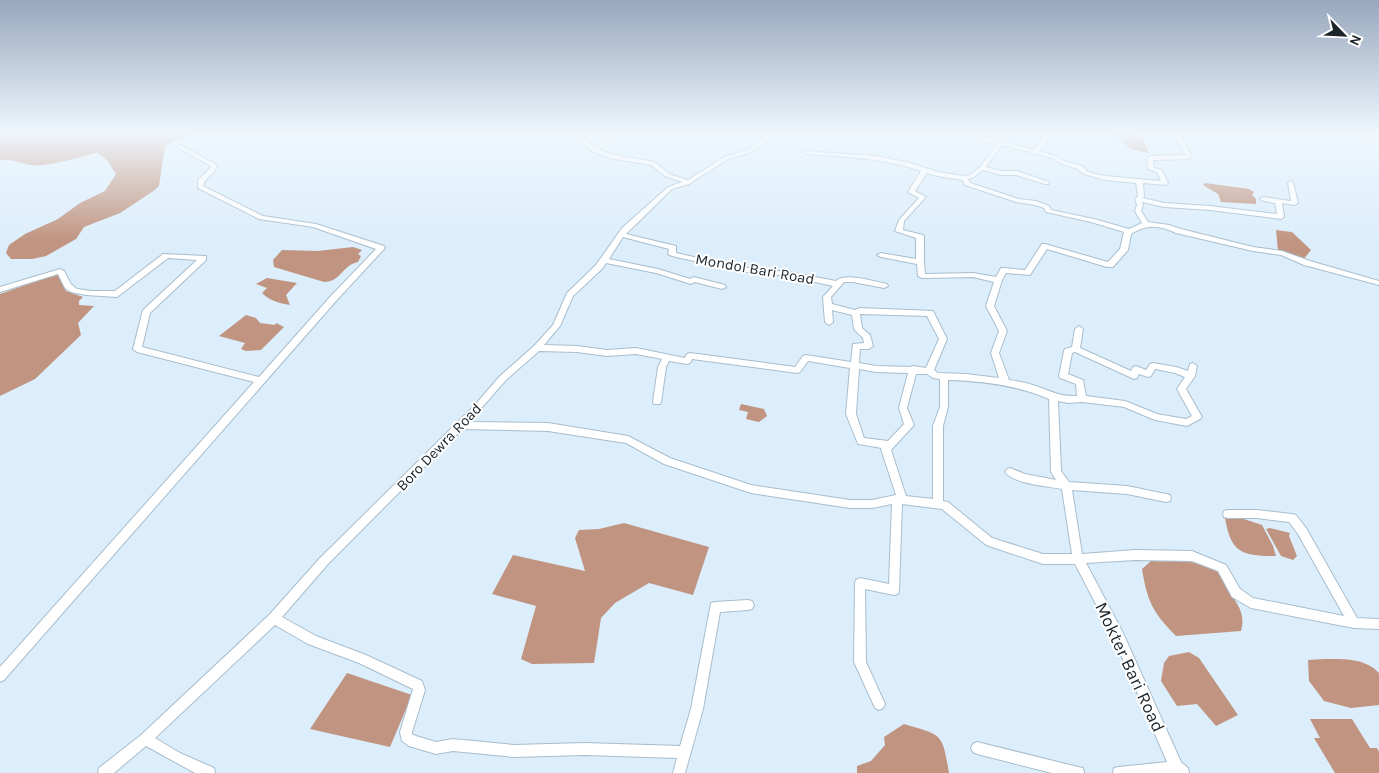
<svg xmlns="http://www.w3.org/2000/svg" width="1379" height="773" viewBox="0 0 1379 773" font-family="Karla,sans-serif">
<rect width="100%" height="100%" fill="#dceefb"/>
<path fill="#c09480" d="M0,134H192L165,146L159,186L155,190L120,213L84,227L76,239L46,256L32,259H11L6,253L9,245L25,234L58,219L80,203L105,191L116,174L107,160L97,153C78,157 50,167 31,165C19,163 12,159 0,160Z
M1117,134L1142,136L1149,153L1130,149L1115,135Z
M1205,183L1249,189L1254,192L1252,195L1256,199V204L1221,202L1218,194L1203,185Z
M1276,230L1292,232L1311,250L1303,260L1278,251Z
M353,247L362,250L358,254L361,256L358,262C342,265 341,282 324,282L274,267L273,260L282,250L318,251Z
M57,274L66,291L83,297L79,301V305L94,306L78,323L81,335L35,379L0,396V294Z
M267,278L297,283L286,295L290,305C279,303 270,301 262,293L267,288L256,284Z
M246,315L256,318L260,323L275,325L276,323L284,327L261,350L246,351L241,349L245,343L219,336Z
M741,404L764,409L767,416L759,422L746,419L748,412L739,410Z
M1225,518H1241L1262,525L1273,546L1276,556C1243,556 1231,554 1225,518Z
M624,523L709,547L693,595L649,583L615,603L601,618L594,663L532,664L521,659L536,606L492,594L513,555L585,571L575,538L579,530L599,529Z
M1270,528L1290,533L1289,536L1297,556L1293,560L1281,556L1266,529Z
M1151,561C1173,562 1210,557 1225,578C1229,583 1228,590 1232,596C1240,607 1245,617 1241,631L1176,636C1153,613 1147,601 1142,569Z
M1189,652L1199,658L1238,715L1216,726L1197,704L1177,706L1161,681L1164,663L1169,656Z
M1324,659C1344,659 1365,658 1379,673V705L1351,708L1324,701L1309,681L1308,660Z
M347,673L412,695L390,747L310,729Z
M1310,719H1352L1370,748H1377L1379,752V773H1335L1314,738H1320Z
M904,724C943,736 942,732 949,773H857V766L871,761L885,745L884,737Z"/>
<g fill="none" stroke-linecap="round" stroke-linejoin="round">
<defs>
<path id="minor" d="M575,134H581L594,147L620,134H627L599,149L610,154L655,162L669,174L688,180L724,157L748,150L770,134H777L752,152L728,159L689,184L672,189L626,234L676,246V253L738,267L789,272L836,281C845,272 875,282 887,284L888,286L884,288L853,282H844L831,297L832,304L855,310L860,308L933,311L947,339L934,370L938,373L966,374L999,378L991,353L999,331L986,306L994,282L973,277L922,278L918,276L917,264L881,257L877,255L881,253L916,259V238L895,231L899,220L919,198L908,192L921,171C884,158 845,157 806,154L803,152L804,151L877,156L910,163L938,172L964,176L970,175L980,167L997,144L968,137L967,134H973L1034,150L1039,143L1043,134H1049L1045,144L1039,151L1056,156L1064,161L1082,166L1088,172L1105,176L1161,181L1157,172L1148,169L1147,158L1150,156L1185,155L1174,134H1180L1192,157L1189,159L1153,160L1154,168L1162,170L1168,183L1165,185L1143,183L1144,196L1143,198L1164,203L1210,206L1277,214L1275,203L1263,201L1260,199L1263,197L1291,201L1288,183L1291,181L1293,182L1298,203L1295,205L1282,203L1284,217L1281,219L1210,210L1164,207L1142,202L1143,205L1141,211L1148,222L1169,225L1181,229L1253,247L1282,251L1310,261L1379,281V285L1304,265L1281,255L1253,251L1176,233C1159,225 1147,224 1131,234L1128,250L1113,267H1107L1047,249L1030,275L1006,273L1002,280L994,306L1007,331L999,353L1009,380C1017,381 1027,383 1036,386C1050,391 1061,397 1077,396L1076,384L1060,378L1059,376L1064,351L1065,349L1072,347L1075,329L1079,326L1083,329L1080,348L1131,371L1133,367L1136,366L1146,370L1150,364L1153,363L1176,367L1188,371L1190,364L1193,363L1197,366L1195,376L1186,389L1202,417L1200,419L1187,426L1155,420L1124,407L1082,402L1068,403L1058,401L1061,471L1069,482L1127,486L1166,494L1170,495L1171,498L1170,501L1166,502L1127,494L1072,490L1082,554L1135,550L1192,551L1226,565L1240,589L1253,598L1344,616L1298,534L1289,522L1257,518H1228L1224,517L1223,514L1224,511L1228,510H1257L1292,514L1296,515L1306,528L1357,618L1379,619V629L1354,628L1251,608L1232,597L1218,571L1192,561L1135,560L1086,563L1123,633L1181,762L1188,768L1189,773H1113L1114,768L1119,767L1167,762L1115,641L1075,564H1043L989,546L985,544L942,509L902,504L899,590L898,594L894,595L865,589L866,662L885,704L883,708L879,710L875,708L854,662L855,583L856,580L860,578L889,584L892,504L872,508H850L751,493L664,464L626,443L548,431L462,429L328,564L282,617L316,636L366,655L422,681L425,690L412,732V734L416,736L436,742L453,739L514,745L585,743L680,746L691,709L711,603L715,602L748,600L752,601L754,605L752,609L748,610L720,612L703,709L685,773H673L677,758L585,755L514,757L453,751L436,754L409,746L402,741L400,732L413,689L359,663L308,644L275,625L155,738L180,753L214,768L215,773H195L146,746L114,773H98L99,768L141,735L270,614L320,558L474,406L500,376L534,346L553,325L567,293L596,265L622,228L668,187L682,182L665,176L651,165L609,158L591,151ZM1002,145L1052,158L1060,163L1077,169L1084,174L1105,180L1136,183L1138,196L1135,199L1137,205L1135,211L1142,223L1129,229L1094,219L1051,210L1049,206L1036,201L1019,199L970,183L968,179L974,177L983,170L1001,175H1016L1045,184H1049V182L1017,171H1001L986,167ZM927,173L937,176L962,180L965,185L1016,202L1035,205L1044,208L1046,212L1091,222L1124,232L1120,249L1108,262L1045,244H1042L1025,270L1004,268H1001L996,277L973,273L925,274L924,262V237L923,235L903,230L904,221L926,197L915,191ZM623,237L669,249L668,254L672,256L738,271L789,276L833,286L823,297L825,322L829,325L833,322L832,310L852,315L854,329L863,338L864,343L853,344L851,362L806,355L803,356L795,367L690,353L687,354L685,358L636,348L607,350L577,346L544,345L560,326L573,296L602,269L606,263L656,273L691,284L695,282L722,289L726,287L725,285L694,277L690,279L658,269L609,259ZM860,314L927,316L939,339L926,368L913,366L910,367L876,366L859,363L860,349H869L873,346L870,335L862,328ZM539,351L577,352L607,356L636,354L662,359L658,367L653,402L654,404H660L661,402L666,367L669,361L687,364L690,363L692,359L797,373L800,372L808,361L850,368L846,414L858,444L882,448L881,449L896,495L872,500H850L751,485L670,458L628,436L548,423L469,422L506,380ZM1075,352L1134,379L1137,378L1139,374L1148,377L1151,376L1155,369L1175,373L1185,377L1177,389L1192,416L1186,419L1157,414L1125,401L1086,396L1083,380L1068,374L1072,353ZM859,369L876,372L908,373L899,408L904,424L888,441L864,438L856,414ZM916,374H927L933,378L940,379V407L933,426V499L906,496L891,450L914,425L907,408ZM948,380C982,381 1017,385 1049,399L1051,472L1056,480L1025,474L1010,468L1007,469L1005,472C1014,484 1047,486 1062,489L1072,554H1043L992,538L948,502L943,501V426L948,407Z
M1317,134H1351L1379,137V141L1346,137L1320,136Z
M180,145L217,165C216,174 205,177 203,186L263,216L316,224L384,246L385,248L336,301L4,680L0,682V667L254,382L137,352L133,349L143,310L197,260L168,258L117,297L86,295L71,292L65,288L58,274L0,292V287L60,269L64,271L71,284L77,289L92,291H115L163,254L206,256V260L150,313L142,347L259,377L330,297L376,249L313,227L259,219L198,188V180L211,167V166L178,148V146Z
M977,742L1078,767L1083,768L1084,773H1052L977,754L973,752L971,748L973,744Z"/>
</defs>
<use href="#minor" stroke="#a8bdcd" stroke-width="2"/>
<use href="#minor" fill="#fff" fill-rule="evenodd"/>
</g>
<linearGradient id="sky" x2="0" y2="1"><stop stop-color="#98a7be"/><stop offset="0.55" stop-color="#eff7fd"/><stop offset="1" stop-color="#eff7fd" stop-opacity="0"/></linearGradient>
<rect width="1379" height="242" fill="url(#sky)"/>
<g text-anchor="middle" stroke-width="4" stroke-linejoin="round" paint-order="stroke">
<g font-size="15" fill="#1c242a" stroke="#fff">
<text transform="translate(755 269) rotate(10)" y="5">Mondol Bari Road</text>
<text transform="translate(439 447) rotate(-46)" y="5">Boro Dewra Road</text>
</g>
<g font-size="18" fill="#1c242a" stroke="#fff">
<text transform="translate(1130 667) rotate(65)" y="6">Mokter Bari Road</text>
</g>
</g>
<g transform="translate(1344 35) rotate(114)" stroke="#ffffff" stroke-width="4" paint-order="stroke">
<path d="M0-4L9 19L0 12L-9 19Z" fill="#1c242a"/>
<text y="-8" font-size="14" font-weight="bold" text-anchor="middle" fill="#1c242a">N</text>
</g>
</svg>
